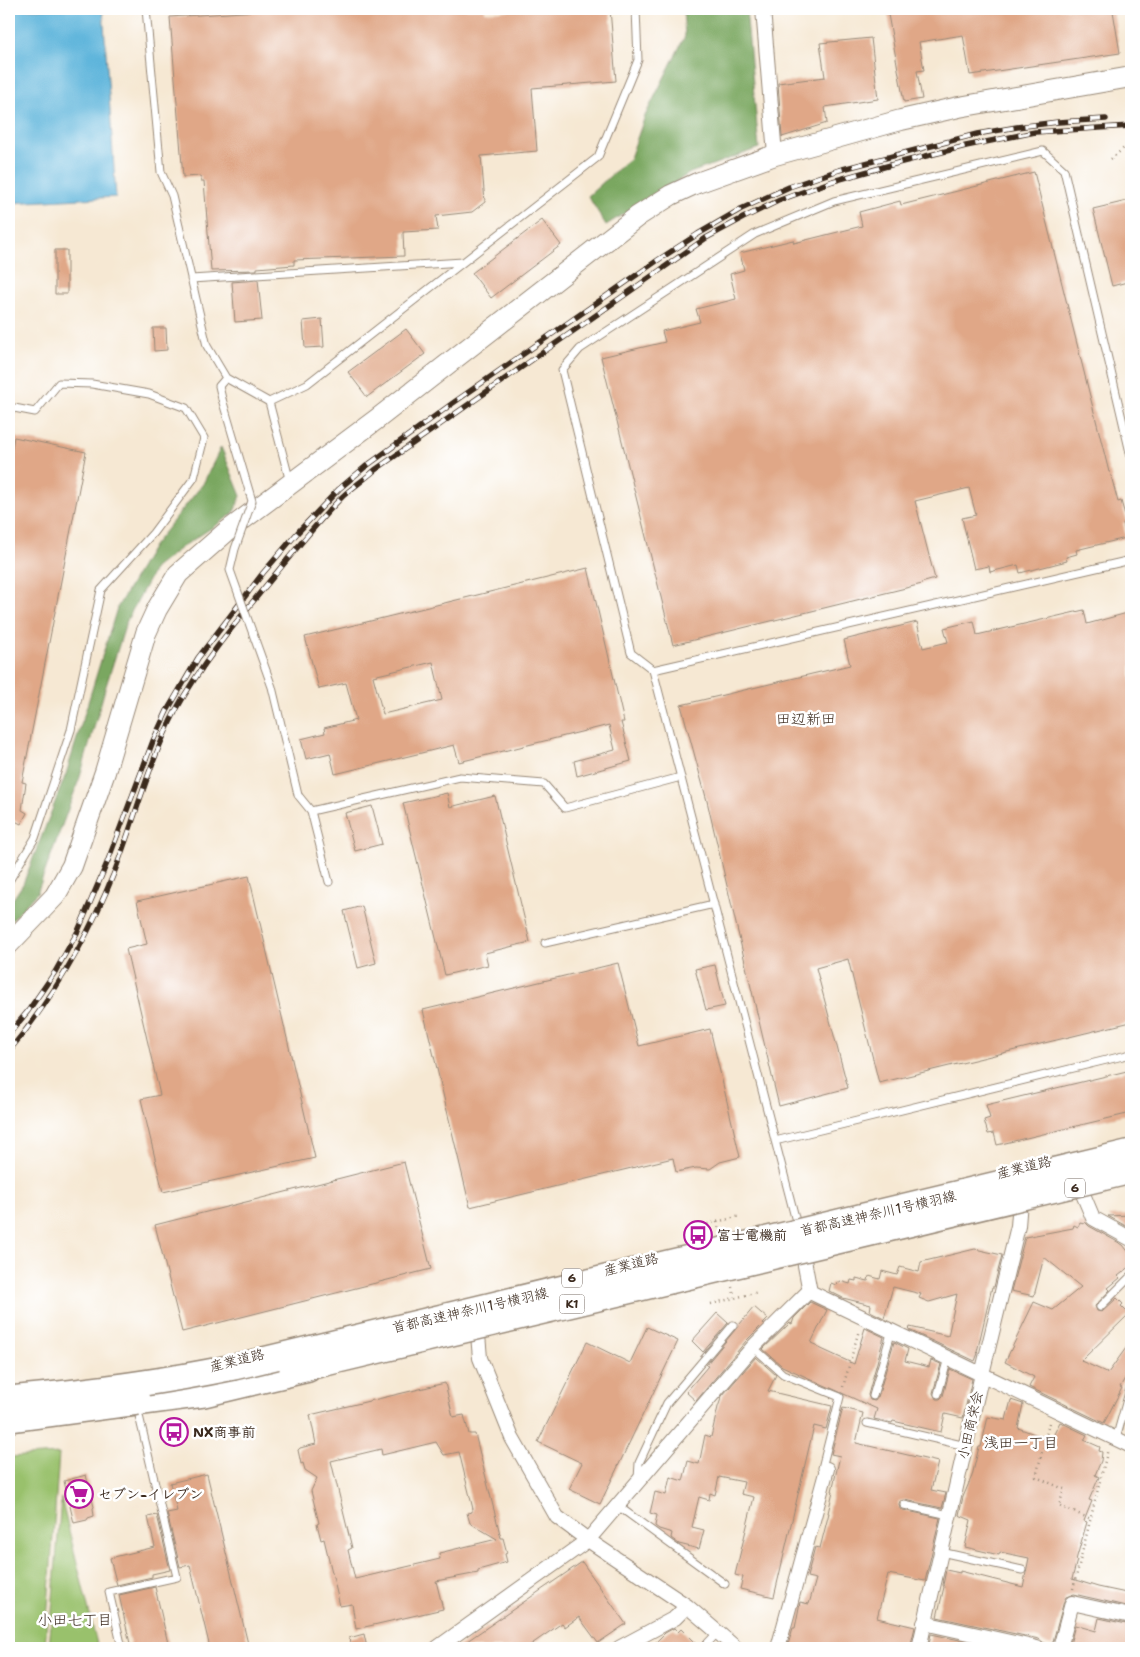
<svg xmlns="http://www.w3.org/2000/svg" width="1140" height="1657" viewBox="0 0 1140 1657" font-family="'Shantell Sans','Klee One',sans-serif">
<rect width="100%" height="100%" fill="#fff"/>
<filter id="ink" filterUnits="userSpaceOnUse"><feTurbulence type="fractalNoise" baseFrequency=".02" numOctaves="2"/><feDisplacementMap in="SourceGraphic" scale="10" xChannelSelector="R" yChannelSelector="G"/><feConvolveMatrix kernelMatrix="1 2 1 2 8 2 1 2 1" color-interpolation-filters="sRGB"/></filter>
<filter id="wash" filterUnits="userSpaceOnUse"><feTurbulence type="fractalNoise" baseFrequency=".0096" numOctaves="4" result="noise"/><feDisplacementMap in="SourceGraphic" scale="20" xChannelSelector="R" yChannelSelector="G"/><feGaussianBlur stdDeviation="1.12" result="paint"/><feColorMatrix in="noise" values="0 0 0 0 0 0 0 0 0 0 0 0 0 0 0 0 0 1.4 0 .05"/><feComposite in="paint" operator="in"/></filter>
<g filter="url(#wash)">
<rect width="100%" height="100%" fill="#f6e8d3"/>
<path fill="#99c16c" stroke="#6a7645" d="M59,1454L45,1648H9V1457Z
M61,1498L98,1648H49Z"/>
<path fill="#7aa760" stroke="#5a683f" d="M683,9H746L759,148L690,173L606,225L588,196L630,158L645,116L685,36Z
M221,447L241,496L233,514L182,547L155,568L127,620L105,689L80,777L37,893L9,923V905L23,884L66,774L117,608L153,546L203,484Z"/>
<path fill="#5eb5db" stroke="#4c707c" d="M9,9H103L116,197L9,203Z"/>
<g id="blocks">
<path fill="#e0a787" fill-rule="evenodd" d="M286,9H485V12L532,9H610L616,81L532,88L537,151L481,156L485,202L472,212L436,216L438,230L403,232L404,256L294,260V265L257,268V270L211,271L204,181H201V176L183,177L170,17Z
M887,9H1109V11H1113L1120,53L970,75L963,35L919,42L924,70L917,71L922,99L904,102Z
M871,38L878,99L825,107L827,123L782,137L778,83L825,77L820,43Z
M1034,172L1109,472H1110L1118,502L1121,501L1127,522L1123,523L1126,538L1076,550L1077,554L1066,557L1067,561L1020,573L1018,565L990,572L989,566L974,569L962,518L976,515L969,488L915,501L935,579L921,583L922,584L673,645L601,357L665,342L662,331L700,322L696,309L736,299L730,274L744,270L740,253L793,240L794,243L862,226L859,212L900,201L901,205Z
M1131,200V281L1112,286L1093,209Z
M542,220L561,245L491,298L472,273Z
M55,250H67V294H55Z
M258,280L262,320L235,322L232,282Z
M322,319L324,347L305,348L303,321Z
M153,328H166L167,350L154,351Z
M406,329L425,354L367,397L348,372Z
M14,437L86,452L22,782L26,783L22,810L27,813L21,824L9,818V464Z
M588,568L624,722H621L631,761L577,776L574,761L615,750L609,725L459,762L454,745L335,774L330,753L306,759L301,739L325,733L324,728L356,720L346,683L319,689L305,637ZM433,662L442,700L383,714L373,676Z
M1084,610L1087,624L1131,612V1022L879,1083L848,959L816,968L848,1088L779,1106L707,801L681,705L850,665L844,640L917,622L923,648L948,642L944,628L974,621L977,635Z
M447,793L450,807L495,796L530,942L485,953L488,965L445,975L403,803Z
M372,806L382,844L355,851L345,813Z
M249,876L315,1158L163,1192L141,1099L160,1095L126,949L147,944L137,901Z
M362,906L376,963L358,968L344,911Z
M618,963L639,1046L710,1029L740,1157L720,1162L710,1169L696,1168L676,1172L673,1158L470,1207L423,1010Z
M715,965L725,1006L706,1010L695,969Z
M1131,1070V1113L997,1145L994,1133L988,1134L984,1120L990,1118L986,1105Z
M404,1162L431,1269L182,1332L155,1225Z
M1131,1215V1229L1108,1216Z
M1085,1222L1089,1226L1123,1245L1131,1255V1266L1118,1276L1120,1278L1108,1288L1110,1290L1095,1306L1097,1311L1102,1312L1117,1298L1123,1304L1121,1306L1129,1314L1081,1361L1108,1373L1131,1341V1368L1120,1387L1122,1388L1104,1423L1029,1387L1034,1377L1005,1362L1034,1302L1053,1310L1081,1287L1044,1257L1034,1296L1011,1291L1025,1237L1073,1228L1074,1225L1078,1227L1080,1223L1084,1224Z
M975,1249L1002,1255L994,1287H992L977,1352L978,1353L975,1361L909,1330L910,1327L948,1336L957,1294L929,1302L919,1298L921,1294L893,1287L884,1318L870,1311L871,1305L843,1298L829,1291L831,1283L836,1285L837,1282L840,1283V1281L850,1284L851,1280L856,1281V1278L868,1281L869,1276L880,1279L882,1271L897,1275L900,1267L919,1272L921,1262Z
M810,1302L827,1310L811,1343L818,1346L817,1347L854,1364L865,1328L884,1337L868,1395L870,1400L875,1401L878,1397L894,1342L908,1349L905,1361L929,1367L931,1360L941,1364L933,1393L936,1399H940L943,1396L950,1369L972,1379L963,1418L945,1414L941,1432L893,1421L892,1423L874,1419L877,1409L782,1366L763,1349L790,1323L792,1324L794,1318Z
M754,1307L768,1319L746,1341L696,1401L686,1392L708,1366L706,1365Z
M717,1313L728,1323L703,1352L692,1341Z
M647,1327L678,1341L600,1504L569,1489L582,1463L538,1442L587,1342L630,1363Z
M756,1357L776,1375L768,1391L832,1406L826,1429L814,1426L774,1597L740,1589L743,1577L735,1575L754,1497L741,1494L744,1482L719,1477L715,1495L710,1493L709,1500L699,1497L692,1527L704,1530L699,1549L679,1544L671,1538L672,1533L659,1529L655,1526L657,1515L650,1513L655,1492L666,1495L670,1477L683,1481L688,1461L699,1464L705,1435L711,1437L718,1407L722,1396Z
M445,1383L453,1417L464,1415L469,1434H475L501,1538H503L507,1553L505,1554L507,1562L478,1570V1573L436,1581L443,1609L356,1629L352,1604L340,1606L324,1539L321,1540L317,1524L319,1523L311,1491L317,1478L305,1470L303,1463L301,1464L298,1450L300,1448L316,1444L310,1415ZM436,1442L444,1455L459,1452L473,1509H472V1512L467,1513L470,1523L497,1539L439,1553L440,1559L355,1579L348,1550L352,1548L331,1461L381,1449L382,1455Z
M1011,1400L1023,1404L1018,1428L1051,1440L1060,1422L1087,1435L1084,1440L1100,1447L1099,1451L1102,1452L1101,1461L1095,1475L1099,1477L1089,1500L1092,1501L1084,1521L1087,1522L1076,1560H1077L1072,1579L1098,1587L1131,1594L1130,1607L1074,1594L1066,1597L1064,1601L1052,1645L1044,1643L1039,1639L937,1617L944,1587L943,1585L946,1570L960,1573V1571L1023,1587L1029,1558L1000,1552L999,1555L965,1547L971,1520L959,1515L963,1497L972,1476L979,1447H981L988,1417L1006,1420Z
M843,1408L863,1413L856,1443L938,1462L931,1490L946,1493L942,1508L905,1500L900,1501L899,1504L900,1509L903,1510L940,1518L925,1581L888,1574L877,1618L915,1627L910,1648H787L793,1628H795L800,1602L809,1604L816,1579L807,1577L815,1547L820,1548L829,1513H828L833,1491H832L840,1456L831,1454Z
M207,1474L249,1648H210L190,1565L180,1567L167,1513L177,1511L170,1483Z
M86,1475L94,1507L93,1508L94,1516L88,1518L87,1520L74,1523L64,1481Z
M157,1515L170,1570L152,1574V1577L117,1585L110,1558L155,1547L148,1517Z
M582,1562L626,1624L598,1643L579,1617L565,1627L562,1623L526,1648H457Z
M155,1587L169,1648H131L119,1595Z
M1099,1618L1131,1625V1648H1069L1075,1625L1096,1631Z
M674,1628L678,1632L681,1629L698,1646V1648H650L665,1633Z
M364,1634L367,1648H351L349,1638Z
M931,1634L974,1643L973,1648H928Z"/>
</g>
</g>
<g filter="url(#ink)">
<use href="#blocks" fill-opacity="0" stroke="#988978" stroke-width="1"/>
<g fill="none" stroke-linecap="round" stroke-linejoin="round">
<defs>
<path id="lane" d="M146,9L161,172L172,196L207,346L226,378L269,402L307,384L598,157L638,60L636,9
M191,279L463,262
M222,399L219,386L226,378
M269,402L290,482
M9,407L35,412L59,383L92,384L149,394L186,408L204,438L194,478L153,533L101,590L71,730L35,838L9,881
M653,670L1131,560
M298,795L311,811
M329,882L311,811L460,777L544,784L565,808L681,777
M545,943L714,904
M775,1141L1131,1054
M798,1229L653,670L631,653L562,370L580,349L755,234L834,201L1043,151L1064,170L1131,457
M1100,1307L1131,1276
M753,1347L783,1374L840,1397L822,1468L827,1469
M938,1394L948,1358
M873,1396L892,1330
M867,1423L966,1446
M1116,1439L1131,1385
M638,1479L639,1463L667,1403L733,1325
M904,1505L949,1515
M618,1506L725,1584
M941,1552L1022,1570
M122,1648L109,1592L177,1577L137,1407
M703,1648L718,1632
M978,1648L982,1635"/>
<path id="street" d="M763,9L775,155
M1080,1187L1093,1218L1131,1239
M801,1244L810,1292L1131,1446
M477,1323L480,1358L512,1438L557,1517L588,1540L687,1606L736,1648
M924,1623L1037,1648
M437,1648L588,1540L753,1347L810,1290
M619,1648L675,1618L687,1606
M778,1648L827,1469
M919,1648L982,1374L1018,1226L1020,1201
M1060,1648L1072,1603L1131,1616"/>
<path id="secondary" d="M9,944L55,896L72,866L105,772L146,633L157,609L178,574L226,532L377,419L638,216L671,195L697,183L775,155L901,120L959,107L1131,77"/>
<path id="primary" d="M121,1407L204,1396L309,1371"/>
</defs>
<use href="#lane" stroke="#988978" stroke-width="9"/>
<use href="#street" stroke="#988978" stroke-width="16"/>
<use href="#secondary" stroke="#988978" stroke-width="22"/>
<use href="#primary" stroke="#988978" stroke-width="24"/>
<path stroke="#988978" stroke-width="2.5" stroke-dasharray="1 4" stroke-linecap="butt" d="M1111,159L1131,142
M693,1228L740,1216
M711,1304L758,1292
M843,1387L859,1330
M1049,1423L1036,1477L1064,1489L1059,1506L1091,1519
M1073,1589L1108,1449"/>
<use href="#lane" stroke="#fff" stroke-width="7"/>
<use href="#street" stroke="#fff" stroke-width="14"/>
<use href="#secondary" stroke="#fff" stroke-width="20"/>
<use href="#primary" stroke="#fff" stroke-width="21"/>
<defs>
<path id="rail" d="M9,1034L28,1011L55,972L78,931L107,863L153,741L167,711L198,658L263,573L299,531L339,489L365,467L453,403L658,260L698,234L741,209L789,187L839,170L977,134L1017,127L1058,122L1106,119
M9,1051C54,997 88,938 114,873C135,819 149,762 176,710C200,666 232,627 264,588C290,557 314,525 343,496C353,487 365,479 375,470L706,238L743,218L780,200L833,181L898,163L966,146L1035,132L1131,126"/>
</defs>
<use href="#rail" stroke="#3b2a1e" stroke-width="5.5"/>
<use href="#rail" stroke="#fff" stroke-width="4" stroke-dasharray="11" stroke-linecap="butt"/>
<defs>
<path id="lane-bridge" d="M222,399L252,501L235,549L230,570L272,687L298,795"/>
<path id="highway-bridge" d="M292,1371L1131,1171
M9,1399C85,1392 158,1383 234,1367L1131,1152
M9,1419L138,1402"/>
</defs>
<use href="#lane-bridge" stroke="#988978" stroke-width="9" stroke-linecap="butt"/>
<use href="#highway-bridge" stroke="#988978" stroke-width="28" stroke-linecap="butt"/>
<path stroke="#988978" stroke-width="2.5" stroke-dasharray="1 4" stroke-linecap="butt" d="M717,1222L719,1230
M732,1287L735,1297"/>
<use href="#lane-bridge" stroke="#fff" stroke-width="7"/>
<use href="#highway-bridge" stroke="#fff" stroke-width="25"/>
</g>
</g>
<defs>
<symbol id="bus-ring" viewBox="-11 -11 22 22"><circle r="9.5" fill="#fff" stroke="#b5179e" stroke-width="1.5"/><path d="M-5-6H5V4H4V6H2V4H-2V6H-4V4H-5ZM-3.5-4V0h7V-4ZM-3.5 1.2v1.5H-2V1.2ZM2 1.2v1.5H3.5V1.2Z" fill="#b5179e"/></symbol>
<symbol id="supermarket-ring" viewBox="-11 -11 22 22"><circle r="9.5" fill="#fff" stroke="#b5179e" stroke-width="1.5"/><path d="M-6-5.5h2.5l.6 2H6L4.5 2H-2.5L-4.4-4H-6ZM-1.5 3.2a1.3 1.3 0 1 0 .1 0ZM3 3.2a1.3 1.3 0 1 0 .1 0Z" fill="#b5179e"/></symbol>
</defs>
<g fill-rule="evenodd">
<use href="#bus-ring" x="682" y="1219" width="32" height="32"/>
<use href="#bus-ring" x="158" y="1416" width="32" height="32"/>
<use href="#supermarket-ring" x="63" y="1478" width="32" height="32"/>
</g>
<g text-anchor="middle" stroke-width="5" stroke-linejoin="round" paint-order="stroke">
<g fill="#fff" stroke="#766a62" stroke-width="1">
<rect x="1065" y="1178.5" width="20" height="19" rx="4"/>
<rect x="562" y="1268.5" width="20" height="19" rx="4"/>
<rect x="559.5" y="1294.5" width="25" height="19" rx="4"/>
</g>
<g font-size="12" font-weight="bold" fill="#3b2a1e">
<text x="1075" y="1192">6</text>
<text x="572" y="1282">6</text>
<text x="572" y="1308">K1</text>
</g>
<g font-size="14" fill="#3b2a1e" stroke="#fff">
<text transform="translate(1024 1167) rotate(-14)" y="5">産業道路</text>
<text transform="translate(878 1213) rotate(-13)" y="5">首都高速神奈川1号横羽線</text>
<text transform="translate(631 1264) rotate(-14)" y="5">産業道路</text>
<text transform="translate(470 1310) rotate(-13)" y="5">首都高速神奈川1号横羽線</text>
<text transform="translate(237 1360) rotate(-14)" y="5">産業道路</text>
<text transform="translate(970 1425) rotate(-77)" y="5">小田商栄会</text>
</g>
<g font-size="14" font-weight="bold" fill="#3b2a1e" stroke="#fff" text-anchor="start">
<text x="717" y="1240">富士電機前</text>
<text x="193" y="1437">NX商事前</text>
<text x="98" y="1499">セブン-イレブン</text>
</g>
<g font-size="15" fill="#3b2a1e" stroke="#fff">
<text x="806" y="724">田辺新田</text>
<text x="1021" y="1448">浅田一丁目</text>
<text x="75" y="1625">小田七丁目</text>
</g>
</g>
<rect width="1140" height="1657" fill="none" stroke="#fff" stroke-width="30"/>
</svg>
